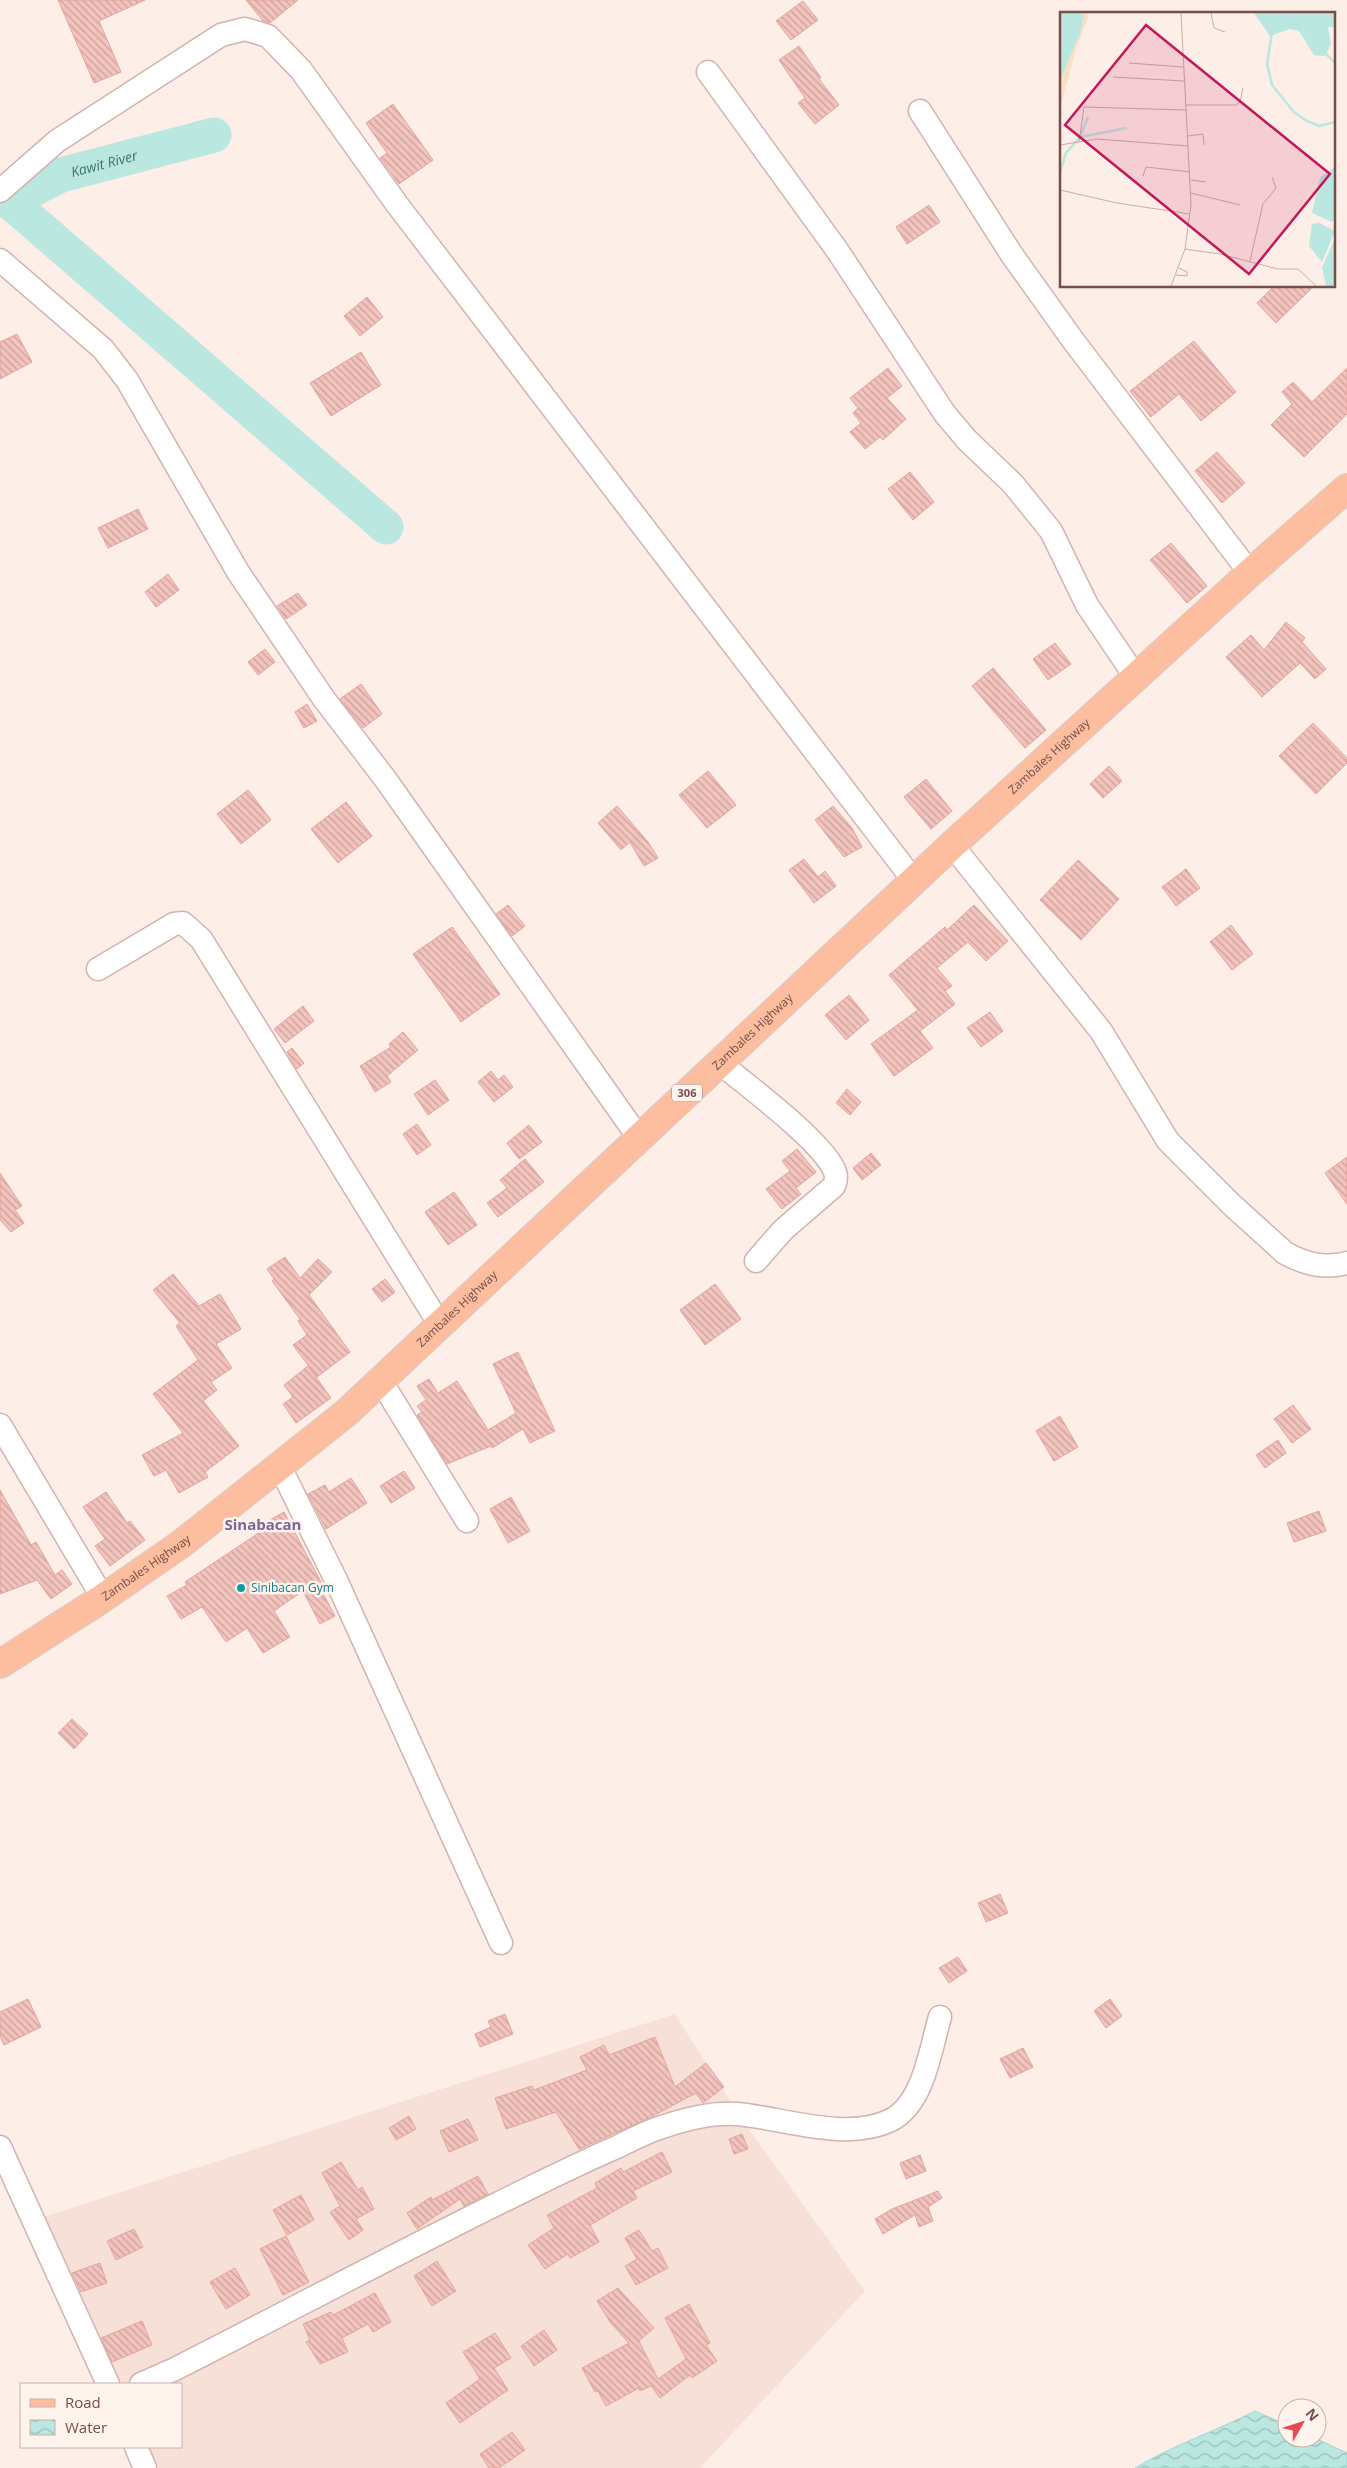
<svg xmlns="http://www.w3.org/2000/svg" width="1347" height="2468" viewBox="0 0 1347 2468" font-family="'Open Sans',sans-serif">
<defs>
<pattern id="water-waves" width="16" height="10" patternUnits="userSpaceOnUse" patternTransform="scale(1.25)"><rect width="16" height="10" fill="#bae7e0"/><path d="M0 5q4-4 8 0t8 0" fill="none" stroke="#9cbdb8"/></pattern>
<pattern id="building-back-hatch" width="6" height="6" patternUnits="userSpaceOnUse" patternTransform="scale(1.25)"><rect width="6" height="6" fill="#f3c3be"/><path d="M-1 5l2 2M0 0l6 6M5-1l2 2" fill="none" stroke="#caa19c"/></pattern>
</defs>
<rect width="100%" height="100%" fill="#fdeee7"/>
<path fill="#f7e0d8" d="M675,2014L738,2114L865,2291L700,2468H145L136,2447H181V2384H108L34,2220Z"/>
<path fill="url(#water-waves)" stroke="#a0d9d1" d="M1255,2411L1287,2425V2438H1315L1347,2453V2468H1135C1173,2445 1216,2431 1255,2411Z"/>
<g fill="none" stroke-linecap="round" stroke-linejoin="round">
<g stroke="#bae7e0" stroke-width="35">
<path id="s1" d="M0,199L9,201L61,175L214,135"/>
<path d="M9,201L386,527"/>
</g>
</g>
<path fill="url(#building-back-hatch)" stroke="#e6a49e" d="M58,0H145L99,21L121,72L94,83Z
M246,0H298L270,23L263,21Z
M803,1L818,20L791,40L776,21Z
M799,46L821,78L819,79L839,105L815,124L798,103L805,98L779,60Z
M393,104L433,160L399,184L380,158L387,153L366,123Z
M929,205L940,222L907,244L896,227Z
M1274,286H1314L1276,323L1257,303Z
M367,297L383,317L360,336L344,316Z
M17,334L32,362L0,379V342Z
M1194,341L1236,392L1201,421L1179,394L1151,417L1130,391Z
M361,352L381,385L331,416L310,383Z
M888,368L902,386L887,398L906,419L883,440L880,437L865,449L850,432L861,423L853,413L858,408L850,398Z
M1347,368V414L1304,457L1271,425L1292,404L1282,392L1293,382L1312,402Z
M1217,452L1245,483L1222,503L1195,471Z
M910,472L934,502L913,520L888,489Z
M138,509L148,529L108,548L98,528Z
M1171,543L1207,586L1187,603L1150,560Z
M168,574L179,590L156,607L145,592Z
M298,593L307,605L286,619L277,606Z
M1286,622L1305,638L1302,642L1326,669L1315,679L1300,663L1262,697L1226,657L1251,635L1264,650Z
M1055,643L1071,664L1048,680L1033,659Z
M265,649L275,662L258,675L248,662Z
M993,668L1046,730L1025,748L972,686Z
M361,684L382,714L363,728L340,699Z
M307,704L317,721L304,728L295,712Z
M1313,723L1347,758V763L1316,794L1279,756Z
M1109,766L1122,781L1103,798L1090,784Z
M708,771L736,805L707,828L679,795Z
M926,779L952,811L931,829L904,797Z
M248,790L271,820L241,844L217,814Z
M346,802L372,836L338,863L311,829Z
M617,806L648,842L658,858L644,866L630,842L621,850L598,823Z
M833,806L852,828L862,847L844,857L815,820Z
M804,859L818,877L825,871L836,886L814,903L789,870Z
M1078,860L1119,899L1081,940L1040,900Z
M1186,869L1200,888L1176,906L1162,887Z
M508,905L525,926L512,936L496,914Z
M974,905L1008,941L986,961L968,942L937,968L952,986L945,991L955,1004L920,1031L933,1048L894,1076L871,1044L918,1010L889,975L945,927L947,930Z
M1231,925L1253,954L1232,970L1210,942Z
M452,927L500,994L461,1022L413,954Z
M849,995L869,1020L846,1040L825,1015Z
M303,1006L314,1021L285,1043L274,1029Z
M990,1012L1003,1031L981,1047L967,1028Z
M403,1032L418,1050L387,1076L391,1082L375,1092L360,1066L391,1047L389,1044Z
M292,1048L304,1063L297,1069L287,1052Z
M491,1071L498,1080L504,1075L513,1087L494,1102L478,1082Z
M435,1080L449,1100L428,1115L414,1094Z
M847,1089L861,1102L850,1115L836,1103Z
M417,1124L431,1145L417,1155L403,1134Z
M529,1125L542,1142L519,1159L507,1143Z
M797,1149L816,1172L796,1188L801,1194L782,1209L766,1189L790,1171L782,1161Z
M871,1153L881,1165L862,1180L853,1168Z
M1347,1157V1204L1325,1173Z
M525,1159L544,1182L498,1217L487,1203L507,1188L500,1180Z
M0,1173L22,1206L15,1210L24,1223L11,1232L0,1220Z
M454,1192L477,1225L448,1245L425,1212Z
M285,1257L300,1278L318,1259L332,1272L309,1295L350,1352L317,1377L293,1345L307,1335L298,1321L300,1319L272,1281L274,1279L267,1269Z
M173,1274L199,1306L220,1294L241,1329L216,1344L232,1368L211,1382L217,1390L203,1401L239,1446L205,1472L208,1477L179,1493L166,1470L154,1476L142,1455L183,1433L153,1394L198,1360L176,1326L180,1323L153,1290Z
M385,1279L395,1292L382,1302L372,1289Z
M715,1284L741,1319L705,1345L680,1310Z
M518,1352L555,1431L530,1443L523,1429L492,1448L491,1446L447,1464L417,1415L422,1412L417,1406L426,1400L417,1386L429,1379L438,1393L457,1381L488,1430L516,1413L493,1364Z
M308,1366L331,1398L296,1423L283,1404L293,1397L284,1385Z
M1293,1405L1311,1429L1292,1443L1274,1419Z
M1060,1416L1078,1447L1054,1461L1036,1431Z
M1278,1440L1286,1453L1265,1468L1256,1455Z
M404,1471L415,1488L391,1503L380,1486Z
M351,1478L367,1503L326,1529L308,1494L325,1485L329,1492Z
M0,1490L31,1545L36,1542L55,1575L62,1570L72,1584L51,1599L37,1580L0,1594Z
M106,1492L127,1523L130,1521L145,1540L110,1566L95,1546L105,1539L83,1507Z
M511,1497L530,1531L508,1543L490,1509Z
M1319,1511L1326,1531L1294,1542L1287,1523Z
M284,1512L321,1582L318,1584L335,1616L320,1624L303,1591L274,1611L290,1637L263,1653L247,1628L226,1642L202,1607L181,1619L167,1596L187,1585L185,1582L272,1524L270,1520Z
M72,1719L88,1734L74,1749L58,1733Z
M1000,1894L1008,1913L986,1922L978,1903Z
M958,1957L967,1971L949,1983L939,1968Z
M28,1999L41,2027L4,2045L0,2036V2012Z
M1110,1999L1122,2016L1106,2028L1094,2011Z
M505,2014L513,2034L480,2047L475,2034L491,2027L488,2021Z
M655,2037L675,2087L706,2063L724,2087L703,2103L696,2093L649,2118L579,2149L556,2112L506,2129L495,2098L532,2086L534,2090L587,2070L580,2057L604,2045L609,2055Z
M1023,2048L1033,2067L1010,2078L1000,2059Z
M409,2116L416,2129L396,2140L389,2128Z
M468,2119L478,2140L449,2152L440,2131Z
M742,2134L748,2149L734,2154L729,2139Z
M662,2152L672,2172L633,2191L637,2198L590,2225L599,2242L570,2258L568,2254L545,2269L528,2245L554,2228L547,2215L597,2188L595,2183L621,2168L623,2172Z
M920,2155L926,2171L906,2179L900,2163Z
M341,2162L358,2190L362,2187L374,2209L356,2219L363,2230L349,2240L330,2212L340,2206L322,2173Z
M478,2176L488,2194L464,2206L460,2199L417,2229L407,2213L431,2197L432,2200Z
M938,2191L942,2198L928,2207L933,2221L919,2227L915,2215L883,2234L875,2219L892,2209Z
M301,2195L314,2220L287,2235L273,2210Z
M134,2229L143,2247L116,2260L107,2241Z
M639,2230L652,2251L658,2248L668,2268L636,2285L625,2266L637,2259L625,2238Z
M286,2236L309,2282L283,2295L260,2249Z
M437,2261L456,2291L432,2306L414,2276Z
M100,2263L107,2283L81,2292L72,2273Z
M235,2268L250,2295L226,2309L210,2282Z
M618,2288L654,2328L639,2341L658,2379L686,2359L665,2318L689,2304L710,2343L706,2345L717,2361L692,2378L690,2375L660,2398L651,2386L640,2391L639,2388L606,2406L598,2391L595,2392L582,2368L629,2343L610,2322L597,2301Z
M375,2293L391,2322L373,2332L368,2324L342,2338L348,2352L320,2364L306,2342L310,2340L303,2324L331,2312L333,2315Z
M142,2321L152,2345L112,2362L101,2338Z
M544,2330L557,2350L534,2366L521,2346Z
M495,2333L511,2358L494,2368L508,2390L460,2423L446,2403L480,2379L463,2352Z
M512,2432L525,2450L499,2468H489L480,2454Z"/>
<g fill="none" stroke-linecap="round" stroke-linejoin="round">
<defs>
<path id="minor" d="M708,72L837,250L945,414L967,440L1013,484L1051,531L1087,605L1137,679
M920,111L1012,255L1072,339L1250,573
M0,191L57,141L221,35L245,29L268,36L301,70L396,203L914,881
M0,260L103,349L127,380L238,572L324,699L386,780L639,1138
M952,845L1101,1031L1168,1141L1232,1205L1285,1253C1305,1264 1324,1269 1347,1263
M98,969L174,924L183,923L201,939L440,1325
M720,1063C745,1084 825,1143 835,1172C837,1177 836,1181 834,1186L783,1230L756,1261
M381,1381L467,1521
M0,1425L103,1598
M280,1467L336,1580L501,1943
M0,2147L108,2384
M141,2384L175,2369C283,2314 390,2257 499,2203C538,2184 577,2164 617,2147C631,2140 646,2132 662,2127C685,2119 712,2112 737,2114C783,2118 847,2142 891,2120C924,2103 930,2050 940,2017
M136,2447L145,2468"/>
<g id="primary">
<path id="s2" d="M0,1664L103,1598L181,1544L346,1413L952,845L1250,573L1347,488"/>
</g>
</defs>
<use href="#minor" stroke="#d1b4ae" stroke-width="25"/>
<use href="#primary" stroke="#d9cdcc" stroke-width="30"/>
<use href="#minor" stroke="#fff" stroke-width="22"/>
<use href="#primary" stroke="#fcbe9e" stroke-width="28"/>
</g>
<circle fill="#0f9aa8" stroke="#fff3ed" stroke-width="2" cx="241" cy="1588" r="5"/>
<g text-anchor="middle" stroke-width="5" stroke-linejoin="round" paint-order="stroke">
<rect fill="#fff3ed" stroke="#a07f7b" stroke-width="1" x="672" y="1084.5" width="30" height="17" rx="4"/>
<g font-size="11" font-weight="bold" fill="#774d4a">
<text x="687" y="1097">306</text>
</g>
<g font-size="12" fill="#774d4a" stroke="#fff3ed">
<text dy="4" stroke="none"><textPath href="#s2" startOffset="1390">Zambales Highway</textPath></text>
<text dy="4" stroke="none"><textPath href="#s2" startOffset="985">Zambales Highway</textPath></text>
<text dy="4" stroke="none"><textPath href="#s2" startOffset="580">Zambales Highway</textPath></text>
<text dy="4" stroke="none"><textPath href="#s2" startOffset="175">Zambales Highway</textPath></text>
</g>
<g font-size="12" fill="#0d838f" stroke="#fff3ed" text-anchor="start">
<text x="251" y="1592">Sinibacan Gym</text>
</g>
<g font-size="14" font-style="italic" fill="#3a756e" stroke="#fff3ed">
<text dy="5" stroke="none"><textPath href="#s1" startOffset="112">Kawit River</textPath></text>
</g>
<g font-size="15" font-weight="bold" fill="#79669a" stroke="#fff3ed">
<text x="263" y="1530">Sinabacan</text>
</g>
</g>
<g transform="translate(1060 12)">
<rect width="275" height="275" fill="#fdeee7"/>
<path d="M24,1H29L27,8L17,34L0,95V69L21,19Z" fill="#fddec1"/>
<path d="M0,1H24L21,19L0,69ZM194,1H275V15H268L271,32L265,44L254,43L239,19L230,17L210,24ZM275,155V206L272,210L252,201L260,165ZM259,211L275,219L262,250L249,234L252,212ZM275,226V270L273,274H266L262,256Z" fill="#bae7e0"/>
<path fill="none" stroke="#bae7e0" stroke-width="2.5" d="M212,20L207,52L212,73L234,100L245,108L259,114L275,110M264,40L275,51M20,125L67,116M0,160L6,141L20,125L28,105"/>
<path fill="none" stroke="#c7aea8" stroke-width="1" d="M151,1L154,16L165,20M69,51L123,55M53,65L124,69M125,93H176L180,90L183,76M128,124L143,122L144,133M19,130L24,95L126,98M0,133L37,127L128,134M83,164L86,155L130,160M131,168L146,170M0,178L57,191L130,202M131,181L180,193M125,237L160,242L218,257H238L256,274M190,249L203,192L216,176L212,165M116,263L127,264V260L119,256M111,274L125,237L131,193L121,1"/>
<path fill="#c2185b" fill-opacity="0.15" stroke="#c2185b" stroke-width="2.5" d="M86,13L270,162L189,262L5,113Z"/>
<rect width="275" height="275" fill="none" stroke="#774d4a" stroke-width="2.5"/>
</g>
<rect x="20" y="2383" width="162" height="65" fill="#fff3ed" stroke="#c9b1ac"/>
<rect x="30" y="2399" width="25" height="8" fill="#fcbe9e" stroke="#c9b1ac"/>
<text x="65" y="2408" font-size="15" fill="#774d4a">Road</text>
<rect x="30" y="2420" width="25" height="15" fill="url(#water-waves)" stroke="#c9b1ac"/>
<text x="65" y="2433" font-size="15" fill="#774d4a">Water</text>
<g transform="translate(1302 2423) rotate(51)"><circle r="24" fill="#fff3ed" stroke="#c9b1ac"/>
<path d="M0-4L9 19L0 12L-9 19Z" fill="#e84a55"/>
<text y="-8" font-size="14" font-weight="bold" text-anchor="middle" fill="#774d4a">N</text>
</g>
</svg>
